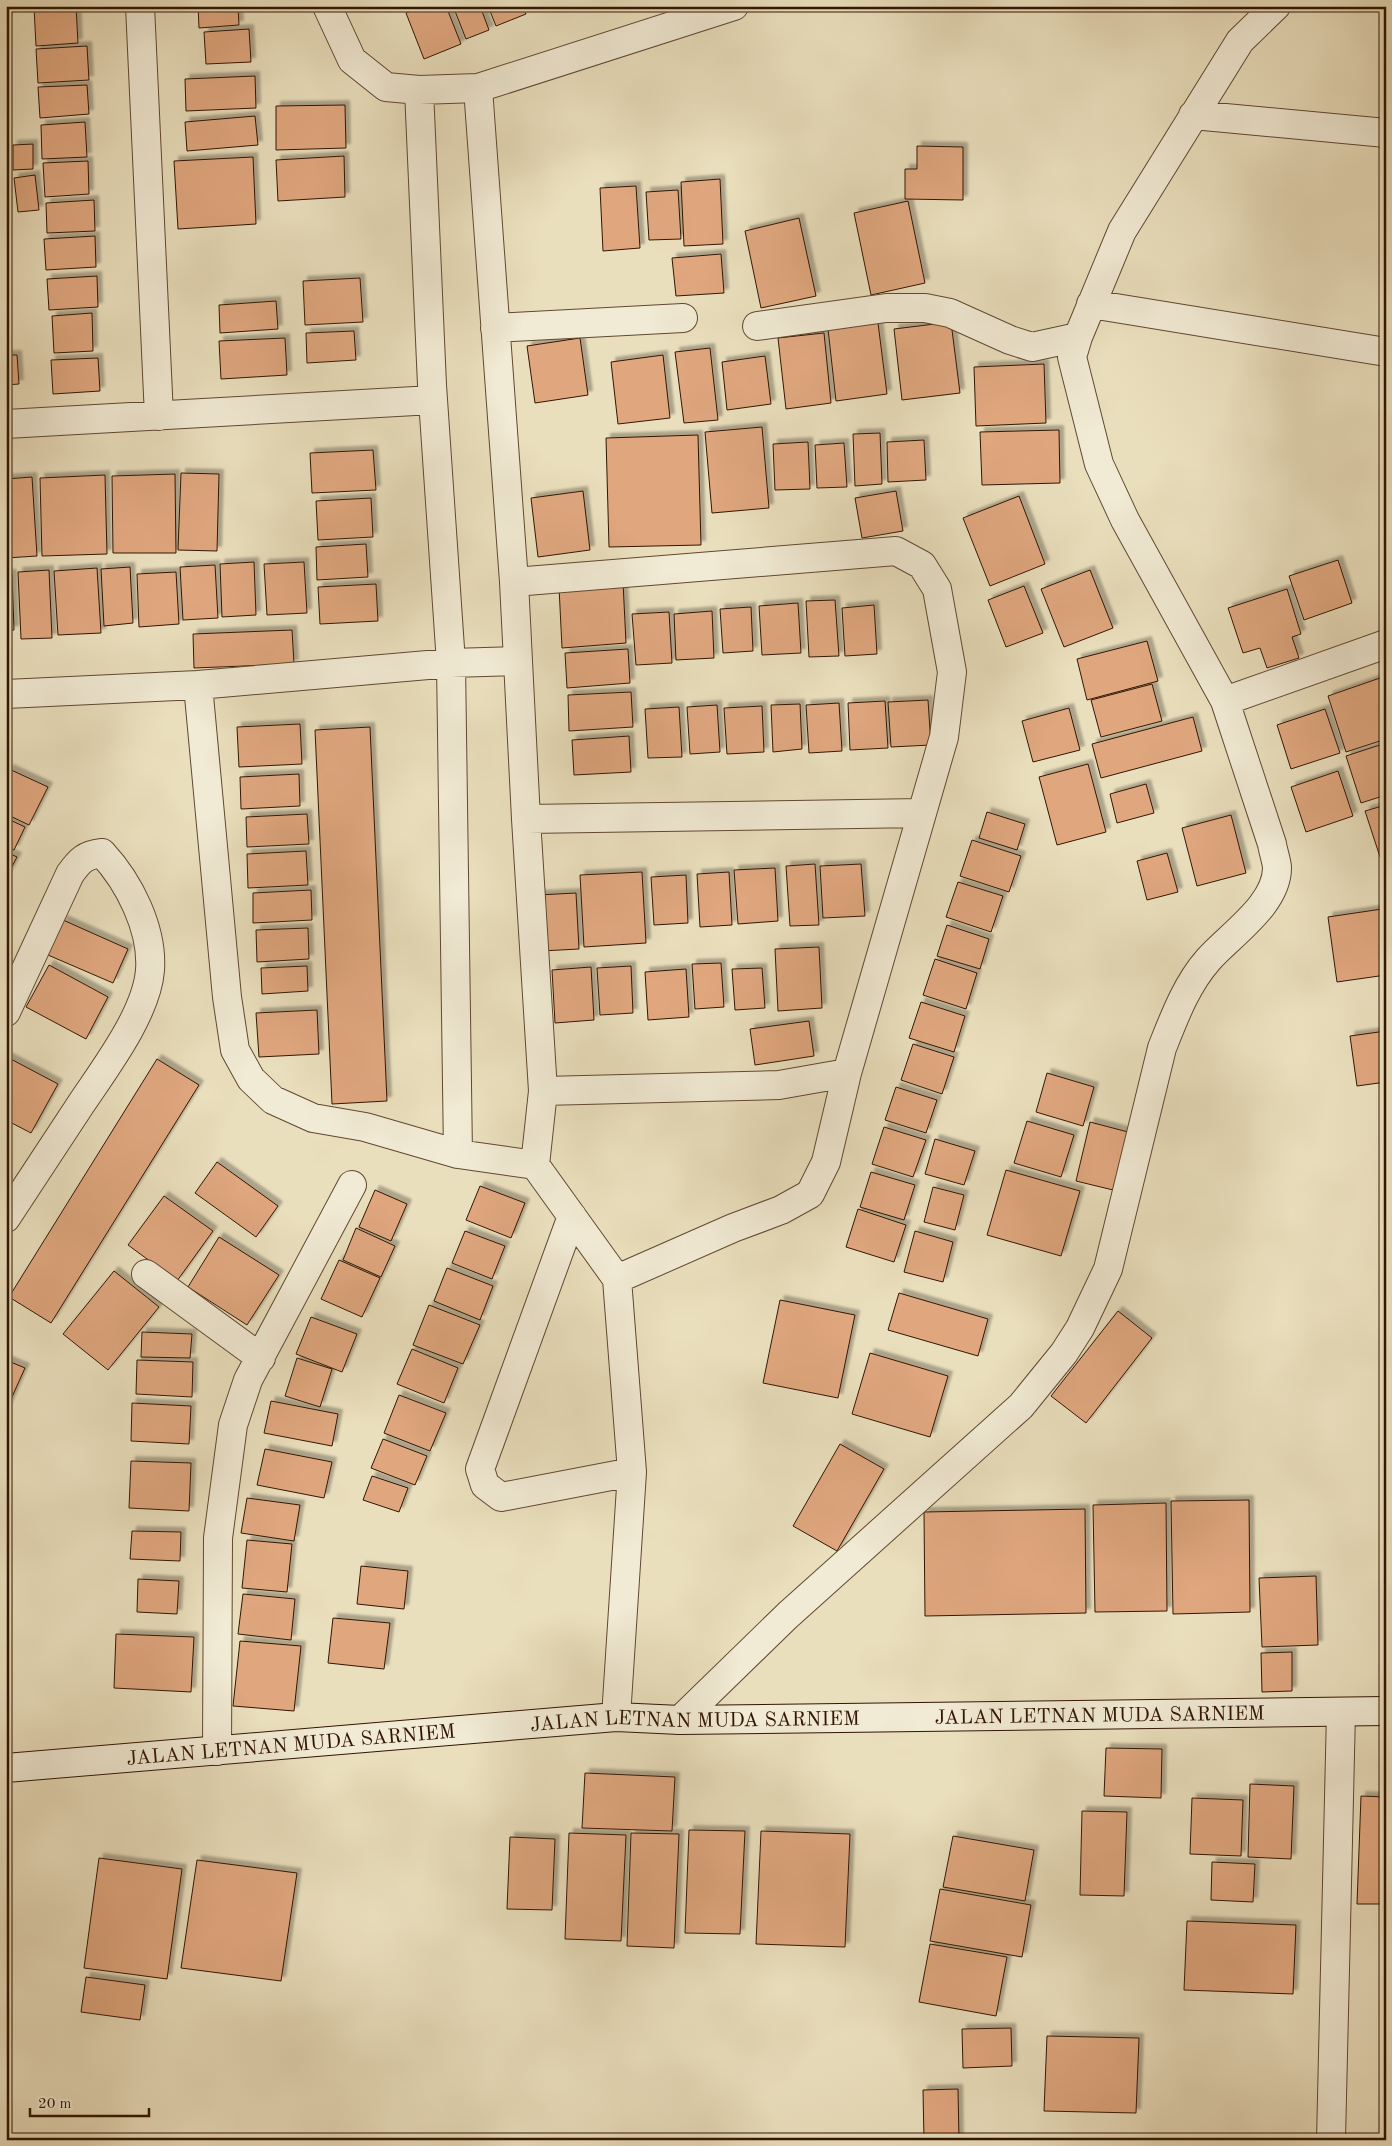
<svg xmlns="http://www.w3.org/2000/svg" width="1392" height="2146" viewBox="0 0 1392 2146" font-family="'Old Standard TT',serif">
<defs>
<filter id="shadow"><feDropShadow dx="4.5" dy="-4.5" stdDeviation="1" flood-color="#0004"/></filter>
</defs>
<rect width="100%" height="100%" fill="#eadfbd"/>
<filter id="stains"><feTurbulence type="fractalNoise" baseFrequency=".004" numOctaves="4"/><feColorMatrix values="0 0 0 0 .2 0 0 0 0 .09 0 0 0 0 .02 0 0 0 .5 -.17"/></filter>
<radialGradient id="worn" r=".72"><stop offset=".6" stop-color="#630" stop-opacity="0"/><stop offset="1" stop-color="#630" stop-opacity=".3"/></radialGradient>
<path fill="#e0a77f" stroke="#321502" filter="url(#shadow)" d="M76,6L78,43L36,46L34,7Z
M198,6H238L239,25L199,28Z
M423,6H446L461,44L424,59L406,13Z
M453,6H480L489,30L466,39Z
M488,6H523L526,14L496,26Z
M249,29L251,62L206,64L204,32Z
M87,46L89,80L38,83L36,49Z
M255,76L256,108L186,111L185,79Z
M87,85L89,114L40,118L38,87Z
M345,105L346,148L276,150V106Z
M255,116L258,145L187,151L185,122Z
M85,122L87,157L42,159L41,125Z
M33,144V169L13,170V145Z
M917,146L963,147V200L905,199V169H917Z
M344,156L345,197L278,201L276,160Z
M253,157L256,224L178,229L174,161Z
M88,161L89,194L45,197L43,163Z
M35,175L39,210L18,212L14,178Z
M720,179L723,244L684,246L681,182Z
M636,186L640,248L603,251L600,188Z
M678,190L681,239L649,240L646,192Z
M94,200L95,231L47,233L46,203Z
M908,201L925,283L871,295L854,213Z
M799,218L816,296L761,308L745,231Z
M95,236L96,267L46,270L44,239Z
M721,254L724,293L676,296L672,258Z
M97,276L98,307L49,310L47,279Z
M360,278L363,322L305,325L303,281Z
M276,301L278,329L220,333L219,305Z
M92,313L93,351L54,353L52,316Z
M951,322L960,393L902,400L894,329Z
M878,323L887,394L836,401L828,329Z
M354,331L356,360L307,363L306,333Z
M824,333L831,403L786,409L778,338Z
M285,338L287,375L221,379L219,341Z
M580,338L588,395L535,403L527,346Z
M710,348L718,420L684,423L675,352Z
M6,355H17L19,384L6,385Z
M663,355L670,418L618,424L611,362Z
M765,356L771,404L727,410L722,362Z
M98,358L100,391L53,394L51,360Z
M1044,364L1046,423L976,426L974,367Z
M762,427L769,508L712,513L705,432Z
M1059,430L1060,483L982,485L980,432Z
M880,433L882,484L855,486L853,434Z
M698,435L701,545L609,547L606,438Z
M924,440L926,480L888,482L887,442Z
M808,442L810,489L775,490L773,444Z
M844,443L847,487L817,488L815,445Z
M373,450L376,490L312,493L310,453Z
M181,473L219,474L217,551L178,550Z
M175,474L176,553H113L112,476Z
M105,475L107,554L42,556L40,478Z
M32,477L37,556L6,558V479Z
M583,491L590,550L538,557L531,498Z
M896,491L903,531L862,538L855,498Z
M1019,496L1045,564L990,586L963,518Z
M371,498L373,537L318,540L316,501Z
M366,544L368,577L317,580L316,547Z
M1338,560L1352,603L1304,620L1289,576Z
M254,562L256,615L222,617L220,564Z
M304,562L307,613L267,615L264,564Z
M215,565L218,618L183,620L180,567Z
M130,567L133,623L104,626L101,569Z
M97,568L101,633L58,635L54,571Z
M49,570L52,638L21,639L18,572Z
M1090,570L1113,628L1064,647L1041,589Z
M176,572L179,624L139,627L137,574Z
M6,574H12L14,630L6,631Z
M623,582L626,643L562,648L559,587Z
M376,584L378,621L320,624L318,587Z
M1024,586L1043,633L1006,647L988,600Z
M1287,589L1301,634L1292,637L1299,658L1267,668L1260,648L1243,653L1228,608Z
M835,600L839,656L809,657L806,601Z
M798,603L801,653L762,655L759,606Z
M874,605L877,654L845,656L842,608Z
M751,607L753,651L723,653L720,609Z
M712,611L714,658L676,660L674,614Z
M669,612L672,663L636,665L632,614Z
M292,630L294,664L194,668L193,634Z
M1147,641L1158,681L1087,700L1077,659Z
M628,649L630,683L567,688L565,653Z
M1380,678L1386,697V739L1346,752L1328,696Z
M1152,684L1162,721L1101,737L1091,700Z
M631,692L633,727L569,731L568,695Z
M928,700L931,745L891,747L888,702Z
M885,701L888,748L850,750L848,703Z
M839,703L842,751L809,753L806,705Z
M800,704L802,749L773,752L771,705Z
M717,705L720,752L690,754L687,707Z
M762,706L764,752L727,754L724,708Z
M679,707L682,757L648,758L645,709Z
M1069,708L1080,750L1033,762L1022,721Z
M1325,709L1340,753L1291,769L1277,725Z
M1193,717L1202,751L1101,778L1092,744Z
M300,724L302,764L239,767L237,727Z
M370,727L387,1101L332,1104L315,730Z
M629,736L631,772L574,775L572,740Z
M1386,743V795L1361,803L1346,756Z
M1088,764L1106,832L1057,845L1039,777Z
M9,769L48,787L29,825L6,814V774Z
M1338,771L1353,816L1306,832L1291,787Z
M299,774L300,806L241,809L240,777Z
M1146,784L1154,813L1117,823L1110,794Z
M1386,805V859L1381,860L1365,811Z
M987,812L1025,824L1017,850L979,838Z
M307,814L309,844L247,847L246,817Z
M1231,815L1246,873L1197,886L1182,828Z
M6,818L25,827L14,850L6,846Z
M972,840L1021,856L1009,892L960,876Z
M306,851L308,885L248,888L247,854Z
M6,852L17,857L6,878Z
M1167,853L1178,892L1147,900L1137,861Z
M815,864L819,925L790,926L786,866Z
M861,864L865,916L823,918L820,866Z
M775,868L778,921L738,924L734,870Z
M642,872L646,943L584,947L580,875Z
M729,872L732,925L700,927L697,874Z
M686,875L688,923L654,925L651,877Z
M958,882L1003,896L991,932L946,917Z
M311,890L312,920L253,923V893Z
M576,893L579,949L541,951L538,895Z
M1382,909L1386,933V975L1337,982L1328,917Z
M63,920L128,949L113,983L48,955Z
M947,925L989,939L980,969L937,956Z
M308,928L309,959L257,962L256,930Z
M819,947L822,1008L778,1011L775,949Z
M935,959L977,973L966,1009L923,995Z
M721,963L724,1007L695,1009L692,964Z
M49,965L108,997L86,1039L26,1007Z
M307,966L308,991L262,994L261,968Z
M631,966L633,1013L600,1015L597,968Z
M591,967L594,1020L555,1023L552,970Z
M762,968L765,1008L735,1010L732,969Z
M686,969L689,1017L648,1020L645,972Z
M921,1002L965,1016L954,1052L909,1038Z
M317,1010L319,1054L259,1057L256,1013Z
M809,1021L814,1056L755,1065L750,1029Z
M1386,1031V1082L1357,1086L1350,1036Z
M913,1044L954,1057L942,1094L901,1080Z
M7,1057L58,1084L31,1133L6,1120Z
M157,1059L199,1085L51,1323L9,1297Z
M1047,1073L1094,1087L1083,1126L1036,1112Z
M896,1087L937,1100L926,1133L885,1120Z
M1027,1121L1074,1135L1061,1177L1014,1163Z
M1090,1122L1128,1132L1113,1190L1076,1181Z
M884,1127L926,1140L913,1177L872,1164Z
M935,1139L975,1151L964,1185L925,1174Z
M217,1162L278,1206L256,1237L195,1193Z
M1006,1170L1080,1191L1061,1256L987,1235Z
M871,1172L915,1185L904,1220L860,1207Z
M480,1186L525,1203L511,1238L466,1220Z
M933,1187L964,1195L955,1230L924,1222Z
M375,1190L407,1204L391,1241L359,1227Z
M164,1196L213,1231L177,1281L128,1245Z
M858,1209L906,1225L894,1262L846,1247Z
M356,1228L395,1246L381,1277L343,1260Z
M465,1231L505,1246L492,1279L452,1263Z
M915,1231L953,1242L943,1282L904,1272Z
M219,1237L279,1275L247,1325L188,1287Z
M339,1260L380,1278L362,1317L321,1299Z
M447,1268L493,1286L480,1320L434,1301Z
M114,1271L159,1307L108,1370L63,1334Z
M899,1293L988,1319L978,1356L888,1330Z
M780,1300L855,1315L838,1398L763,1383Z
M429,1305L480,1325L463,1364L413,1345Z
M1118,1311L1152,1338L1086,1423L1051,1396Z
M311,1317L357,1334L342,1372L296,1354Z
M142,1332L192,1334L190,1358L141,1357Z
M412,1349L458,1368L444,1403L397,1384Z
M870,1353L948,1376L930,1437L852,1414Z
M297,1358L332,1369L320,1407L285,1396Z
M6,1360L25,1368L7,1408H6Z
M137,1360L193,1362L192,1397L136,1394Z
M399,1395L446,1413L430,1451L384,1433Z
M271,1401L338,1414L332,1446L264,1433Z
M132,1403L191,1406L189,1444L131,1441Z
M383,1439L427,1456L415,1485L371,1468Z
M840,1444L884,1469L837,1551L793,1526Z
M265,1449L332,1462L324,1498L257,1485Z
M131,1461L191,1463L189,1511L129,1508Z
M372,1476L408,1488L399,1512L363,1500Z
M247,1498L300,1505L294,1541L241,1533Z
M1249,1500L1250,1612L1173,1614L1171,1501Z
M1166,1503L1167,1611L1095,1612L1093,1505Z
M1085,1509L1086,1613L925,1616L924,1512Z
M132,1531L181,1532L180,1561L130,1559Z
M247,1540L292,1544L287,1592L242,1588Z
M361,1566L408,1571L404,1609L357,1604Z
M1316,1576L1318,1645L1262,1647L1259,1578Z
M138,1579L179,1581L177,1614L137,1612Z
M243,1594L295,1599L291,1640L238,1634Z
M333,1618L390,1623L384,1669L328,1663Z
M116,1634L194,1637L191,1692L114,1688Z
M240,1641L301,1646L294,1711L233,1706Z
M1292,1652V1691L1262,1692L1261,1653Z
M1106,1748L1162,1749L1161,1798L1104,1796Z
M585,1773L675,1777L672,1831L582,1828Z
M1250,1784L1294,1786L1291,1859L1248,1857Z
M1361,1796L1386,1797V1904H1357Z
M1192,1798L1243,1800L1241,1856L1190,1854Z
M1082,1811L1127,1812L1124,1896L1080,1895Z
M689,1830L745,1831L740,1934L685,1933Z
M761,1831L850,1834L845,1947L756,1944Z
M569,1833L626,1835L621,1941L565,1939Z
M631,1833L679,1834L674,1948L627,1946Z
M953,1836L1034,1850L1025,1901L943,1887Z
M510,1837L555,1839L552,1910L507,1909Z
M99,1858L182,1869L167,1979L84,1968Z
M197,1860L297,1873L281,1981L181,1968Z
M1212,1862L1255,1864L1253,1902L1211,1900Z
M940,1889L1031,1905L1022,1957L930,1941Z
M1187,1921L1296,1925L1293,1994L1184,1990Z
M930,1944L1007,1957L996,2016L919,2002Z
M86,1977L145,1985L140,2020L81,2012Z
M1011,2028L1012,2066L963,2068L962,2029Z
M1047,2036L1139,2038L1136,2113L1044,2111Z
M958,2089L959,2140H924L923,2090Z"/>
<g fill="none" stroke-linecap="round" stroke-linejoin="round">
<defs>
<path id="street" d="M140,6L159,416
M327,6L352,60L386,87L419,90L478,88L734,6
M478,88L514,582L526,819L543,1091L535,1165
M419,90L432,385L451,663L458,1154
M1193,115L1386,133
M1091,304L1386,352
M757,326L886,308H925L950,313L1010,340L1032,347L1078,337
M495,328L683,318
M6,424L433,400
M514,582L896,551L922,565L937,589L952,672L944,737L847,1073L826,1162L810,1194L781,1210L733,1228L617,1279
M198,685L227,997L235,1050L251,1079L273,1100L313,1118L365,1127L458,1154L535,1165L617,1279L632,1472L616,1717
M6,694L198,685L451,663L518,661
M1225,701L1386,644
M526,819L921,813
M6,1012L70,874C80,860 85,855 102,853C129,882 153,929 150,970C147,1013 105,1068 81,1104C56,1142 31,1180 6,1218
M543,1091L779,1085L847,1073
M572,1216L480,1469L485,1485L501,1497L632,1472
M146,1274L261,1358
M680,1720L788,1615L1021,1406L1064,1353L1080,1328L1108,1269L1162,1048C1174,1018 1186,985 1208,960C1230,935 1278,904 1277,867C1276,859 1273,851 1272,844L1225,701L1125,520L1099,464L1072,357L1078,337L1122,231L1240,41L1276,6
M217,1751L218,1538L233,1425L248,1380L352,1185
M1331,2140L1341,1712"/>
<g id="secondary">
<path id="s1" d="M6,1768L616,1717L680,1720L1386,1711"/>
</g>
</defs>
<use href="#street" stroke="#604831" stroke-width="30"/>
<use href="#secondary" stroke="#321502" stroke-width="30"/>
<use href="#street" stroke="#f1ead4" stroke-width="28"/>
<use href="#secondary" stroke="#f1ead4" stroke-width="28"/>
</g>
<g text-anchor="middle" stroke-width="4" stroke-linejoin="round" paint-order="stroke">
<g font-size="20" fill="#321502" stroke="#f1ead4">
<text dy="7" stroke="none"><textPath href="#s1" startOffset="1096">JALAN LETNAN MUDA SARNIEM</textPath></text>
<text dy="7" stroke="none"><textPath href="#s1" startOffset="691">JALAN LETNAN MUDA SARNIEM</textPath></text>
<text dy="7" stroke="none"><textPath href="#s1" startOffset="286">JALAN LETNAN MUDA SARNIEM</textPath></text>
</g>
</g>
<rect width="1392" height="2146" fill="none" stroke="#eadfbd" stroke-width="25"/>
<rect x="8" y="8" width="1377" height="2131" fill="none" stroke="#321502" stroke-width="2.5"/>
<rect x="12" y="12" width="1367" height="2121" fill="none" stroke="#321502"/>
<path d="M30 2108v8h119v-8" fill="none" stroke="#321502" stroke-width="2.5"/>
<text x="38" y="2108" font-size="15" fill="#321502" stroke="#f1ead4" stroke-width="4" paint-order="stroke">20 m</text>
<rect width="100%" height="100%" filter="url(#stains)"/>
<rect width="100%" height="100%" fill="url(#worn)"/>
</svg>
